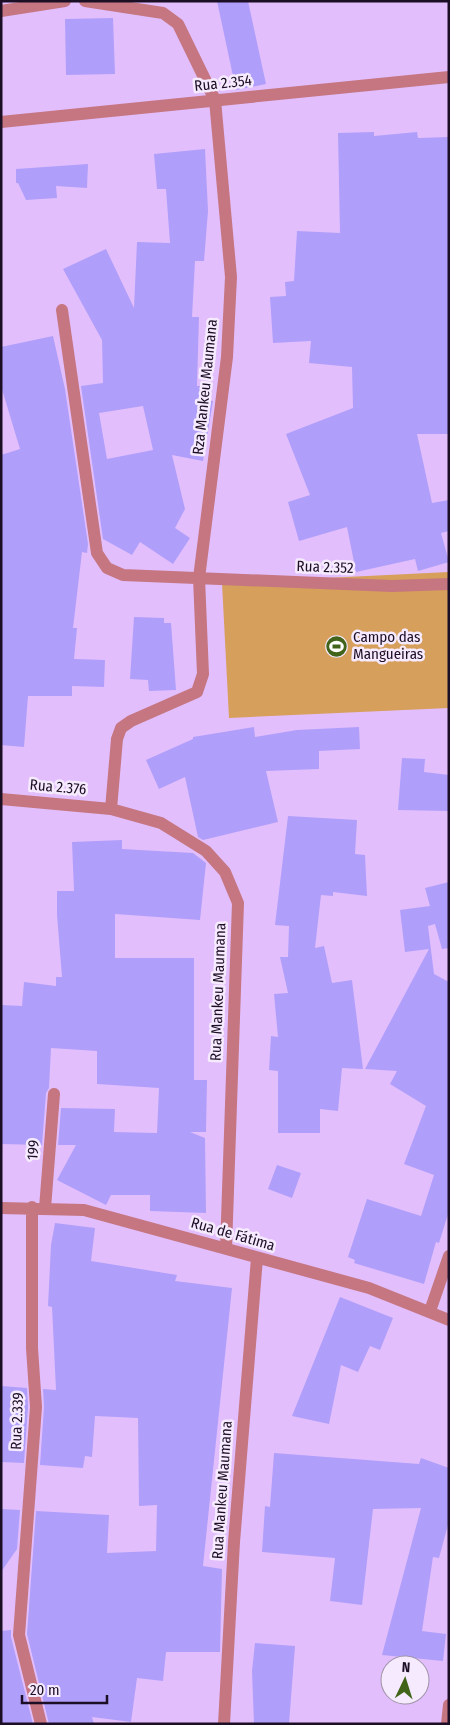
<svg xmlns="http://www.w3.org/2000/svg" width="450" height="1725" viewBox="0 0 450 1725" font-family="'Fira Sans Condensed',sans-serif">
<rect width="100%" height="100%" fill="#e3befd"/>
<path fill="#d69f5b" d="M449,572V708L229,718L222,583Z"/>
<path fill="#af9ffa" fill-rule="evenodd" d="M217,1H248L266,84L236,90Z
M113,18L115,74L66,75L65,19Z
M374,132V136L417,132L418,138L449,137V434H417L432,503L449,500V531L441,533L449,562L418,571L415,559L356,572L347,527L299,541L288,502L310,495L286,434L353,408L352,367L309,363L311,341L273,343L270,297L286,296L285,282L294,281L297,231L340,233L338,133Z
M205,149L208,211L204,261H195L192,317H199L197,386H200L199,400L213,401L203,461L172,455L185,509L175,528L190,538L173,564L140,542L132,555L103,539L81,386L103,383L102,340L63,269L106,249L134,308L137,242L170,243L166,189H157L154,154ZM143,406L153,450L107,459L99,413Z
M88,164L87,188L56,186L57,198L26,200L18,183H16V169Z
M53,336L65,389L88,544L87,553L82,552L73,628H77L74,659L105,660L104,687L72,686V696H28L24,747L1,745V455L20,449L1,386V347Z
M134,617L164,618V623H171L176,690L149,691L148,680L130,679Z
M254,727L255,737L297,730L359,727L360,749L319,751V769L266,771L278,822L203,840L198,837L185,777L159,789L146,760L193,739V737Z
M402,758L425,759L424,772L449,775V811L398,810Z
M288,816L357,820L355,854L365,855L367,896L333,892V896L321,895L315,948L324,946L332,983L352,980L363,1069L342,1068L338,1111L320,1109V1133H278V1071L269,1070L271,1036L278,1037L274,994L288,993L280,957H288L289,926L275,925Z
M122,840V849L193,853L206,863L200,920L115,914V958H194V1080H207L206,1132H190L205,1138L206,1213L150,1211V1195H111L106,1205L57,1180L76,1145H58L61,1108L115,1109L114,1132L157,1133L159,1088L97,1084V1051L51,1048L49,1088L46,1093L42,1145L1,1144V1005L22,1006L24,982L56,986V977H62L57,915V891H74L72,842Z
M449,882V948L442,949L435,924L428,926L434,974L449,982V1211L439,1243L436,1242L424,1284L354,1263L355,1260L348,1257L367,1199L421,1216L434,1175L404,1164L426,1106L390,1084L397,1071L365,1069L429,949L405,952L400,910L430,906L425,888Z
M277,1165L301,1173L292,1198L268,1189Z
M55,1223L95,1228L91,1261L177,1275L175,1281L232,1288L203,1566L222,1569L220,1652H166L163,1681L137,1678L131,1722L92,1717L94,1724H49L27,1634L36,1511L109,1515L107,1553L156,1551L157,1505L139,1506L138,1418L95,1416L92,1457L85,1456L83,1468L40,1465L44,1407L43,1389L56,1390L52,1307L48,1306L51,1245Z
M340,1297L393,1318L380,1350L370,1346L358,1372L341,1365L329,1424L292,1416Z
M1,1386L27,1388L28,1407L24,1463L1,1462Z
M274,1453L419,1464L421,1458L449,1468V1521L439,1558L433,1557L422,1631L446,1634L443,1661L382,1655L421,1508L373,1509L362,1605L330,1601L335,1558L262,1552L265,1506L270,1507Z
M1,1509L20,1510L17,1549L1,1572Z
M11,1630V1637L33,1724H1V1631Z
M255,1643L295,1646L289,1724H254L252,1671Z"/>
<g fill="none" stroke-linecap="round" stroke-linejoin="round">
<path stroke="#c57681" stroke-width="12" d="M85,1L163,13L178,24L215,100
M1,11L65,1"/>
<path stroke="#c57681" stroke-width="12" d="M1,122L449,77
M62,310L97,553L107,568L123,575L392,586L449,584
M1,799L111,809L161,823L206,851L225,872L238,903L226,1248
M111,809L117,739L121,728L131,721L197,692L203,674L199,578L227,357L231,277L215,100
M32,1207V1348L36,1407L19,1635L41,1724
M1,1208L84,1210L369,1288L449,1320
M45,1208L54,1094
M430,1311L449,1256
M224,1724L234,1542L257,1258
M447,1724L449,1705"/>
</g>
<defs>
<symbol id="stadium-disc" viewBox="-11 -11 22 22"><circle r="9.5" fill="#42641a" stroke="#f6ebfe"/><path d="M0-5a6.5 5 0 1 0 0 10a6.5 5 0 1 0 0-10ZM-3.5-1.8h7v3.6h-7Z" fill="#fff"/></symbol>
</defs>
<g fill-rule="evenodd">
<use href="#stadium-disc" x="324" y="634" width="25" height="25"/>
</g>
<g text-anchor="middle" stroke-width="5" stroke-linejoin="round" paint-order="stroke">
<g font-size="15" fill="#1c0e24" stroke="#f6ebfe">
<text transform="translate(223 83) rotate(-6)" y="5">Rua 2.354</text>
<text transform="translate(205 387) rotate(-84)" y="5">Rza Mankeu Maumana</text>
<text transform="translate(325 567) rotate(2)" y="5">Rua 2.352</text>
<text transform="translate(58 787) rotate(5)" y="5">Rua 2.376</text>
<text transform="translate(218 992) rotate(-88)" y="5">Rua Mankeu Maumana</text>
<text transform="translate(33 1150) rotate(-86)" y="5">199</text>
<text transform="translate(233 1234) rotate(16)" y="5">Rua de Fátima</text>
<text transform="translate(17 1421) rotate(-88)" y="5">Rua 2.339</text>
<text transform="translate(222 1490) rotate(-86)" y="5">Rua Mankeu Maumana</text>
</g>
<g font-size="15" fill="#1c0e24" stroke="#f6ebfe" text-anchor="start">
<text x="353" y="642">Campo das<tspan x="353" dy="17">Mangueiras</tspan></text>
</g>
</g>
<rect width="450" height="1725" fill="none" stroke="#1c0e24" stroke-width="5"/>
<g transform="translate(405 1680) rotate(4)"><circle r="24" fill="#f6ebfe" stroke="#9f93a7"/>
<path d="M0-4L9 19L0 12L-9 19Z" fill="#42641a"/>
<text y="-8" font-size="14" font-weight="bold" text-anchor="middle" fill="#1c0e24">N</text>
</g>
<path d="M22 1695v8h85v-8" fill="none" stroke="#1c0e24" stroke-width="2.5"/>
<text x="30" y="1695" font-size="15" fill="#1c0e24" stroke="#f6ebfe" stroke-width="4" paint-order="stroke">20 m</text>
</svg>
